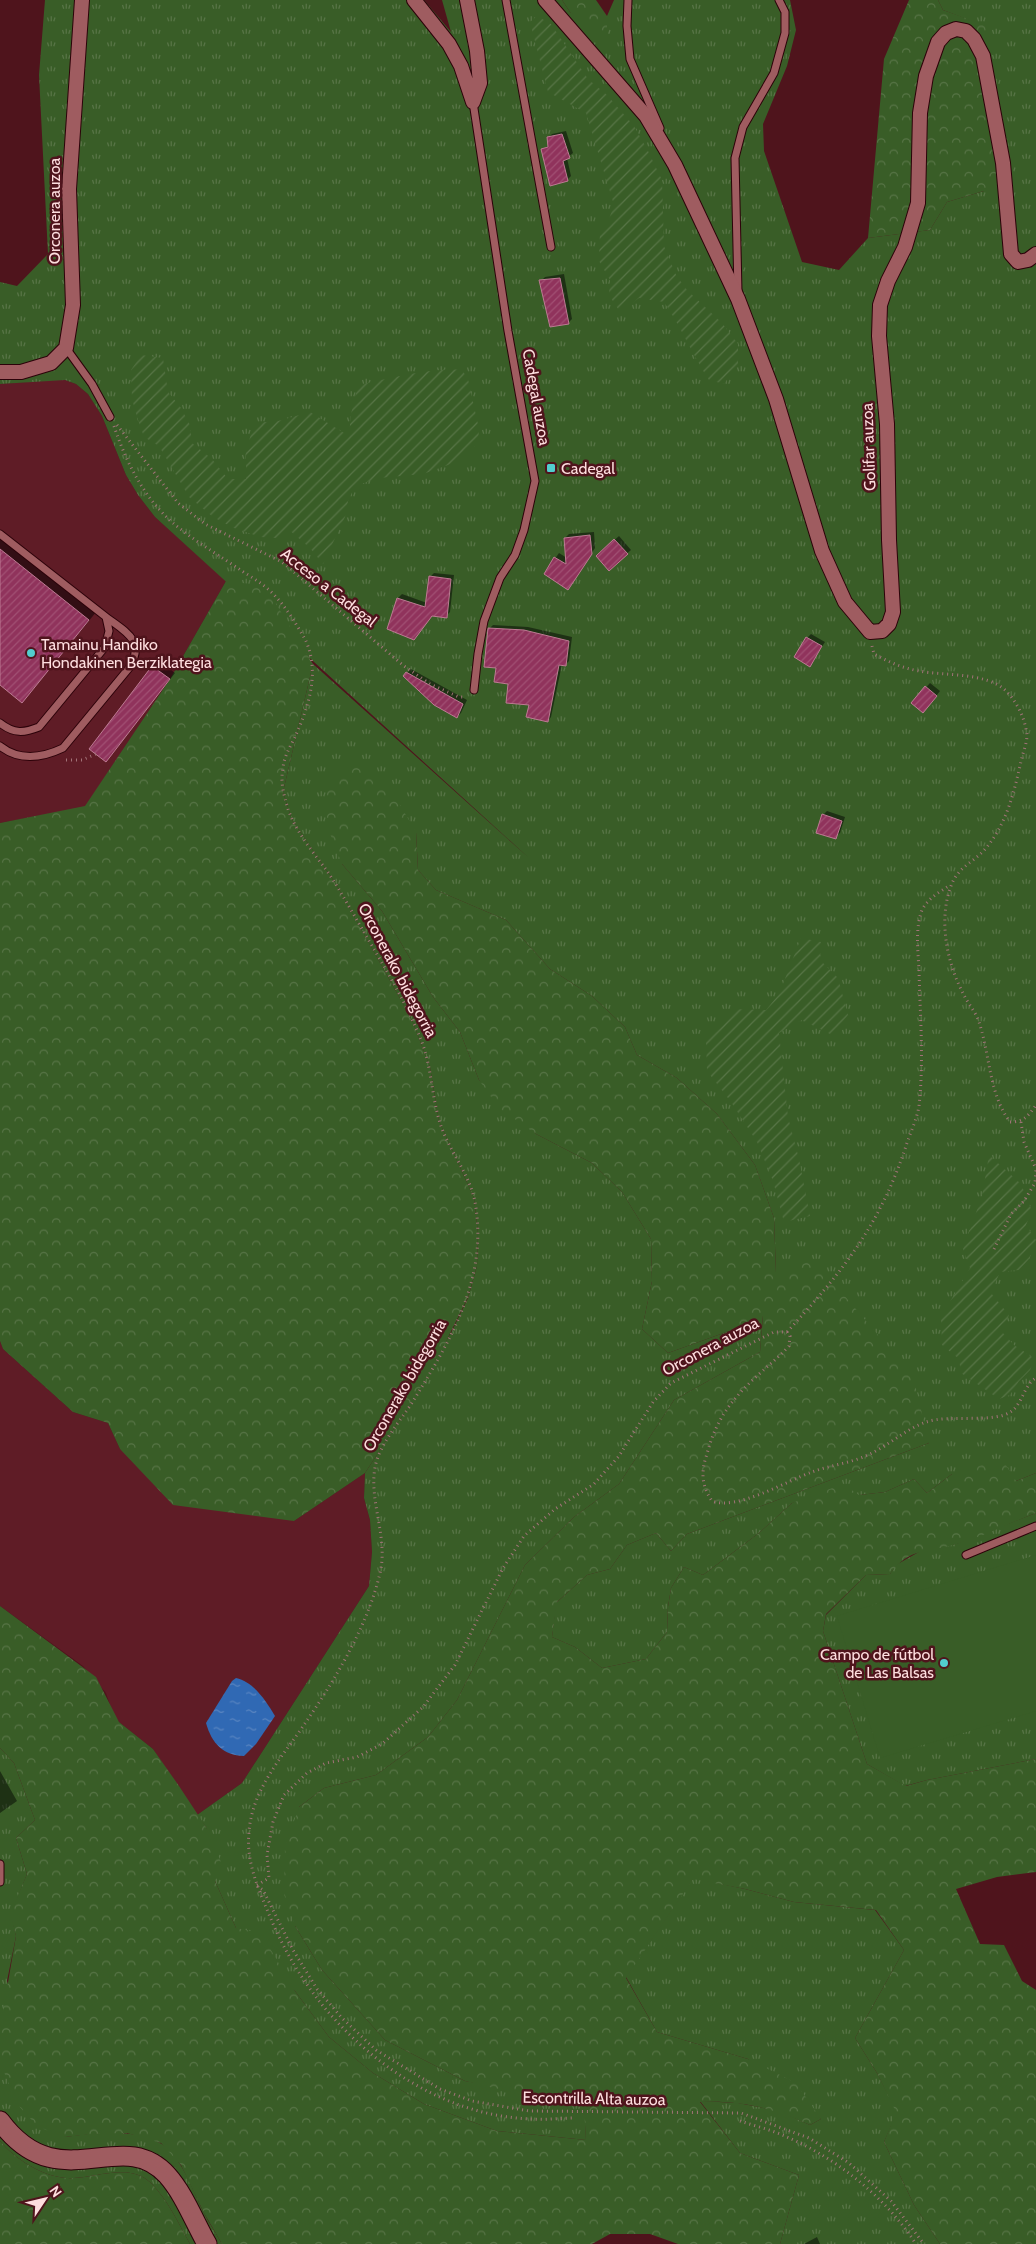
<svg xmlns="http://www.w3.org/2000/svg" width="1036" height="2244" viewBox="0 0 1036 2244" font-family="Cabin,sans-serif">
<defs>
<pattern id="grass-tufts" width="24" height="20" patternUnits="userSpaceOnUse" patternTransform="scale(1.25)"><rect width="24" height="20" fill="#395d27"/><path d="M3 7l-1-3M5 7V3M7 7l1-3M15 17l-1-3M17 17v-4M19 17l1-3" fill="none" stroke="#577446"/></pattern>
<pattern id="forest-crowns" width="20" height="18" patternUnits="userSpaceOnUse" patternTransform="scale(1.25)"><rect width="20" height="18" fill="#395d27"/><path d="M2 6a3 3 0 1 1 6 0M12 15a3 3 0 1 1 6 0" fill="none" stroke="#577446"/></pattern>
<pattern id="garden-furrows" width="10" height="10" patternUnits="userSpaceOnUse" patternTransform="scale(1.25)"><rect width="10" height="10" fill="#395d27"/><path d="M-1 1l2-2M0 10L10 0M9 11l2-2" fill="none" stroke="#577446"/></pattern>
<pattern id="water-ripples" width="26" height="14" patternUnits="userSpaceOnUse" patternTransform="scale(1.25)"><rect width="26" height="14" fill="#3069b4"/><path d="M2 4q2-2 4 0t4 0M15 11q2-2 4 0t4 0" fill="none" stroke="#5985c1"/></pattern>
<pattern id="building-hatch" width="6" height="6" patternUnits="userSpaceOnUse" patternTransform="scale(1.25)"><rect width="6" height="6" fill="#90335c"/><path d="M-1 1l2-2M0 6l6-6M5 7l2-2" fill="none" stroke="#a15073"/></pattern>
</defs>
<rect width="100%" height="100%" fill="#4f141c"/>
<path fill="#5f1c26" d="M54,380H65L76,384L88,394L102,416L126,475L138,495L155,517L226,581L170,679L85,807L0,823V384Z
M0,1341L3,1349L73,1412L108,1423L120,1449L294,1521L365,1473L364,1498L370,1520L372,1552L369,1586L242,1783L197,1815L153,1749L119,1722L113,1714L106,1693L83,1666L0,1606Z"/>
<path fill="url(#grass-tufts)" d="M45,0H424L451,32L442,0H562L570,12L606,33L607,16L614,0H790L796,30L787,66L763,124L764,151L802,262L839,270L868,238L930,230L947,202L984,191L985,26L943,10L938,0H1036V1473L1016,1481L952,1474L927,1493L914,1479L885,1492L792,1503L759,1533L703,1575L684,1567L671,1588L668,1607L667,1632L646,1659L602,1668L575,1647L552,1637L556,1603L587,1575L610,1569L627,1545L656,1533L671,1551L687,1534L929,1443L776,1273L774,1218L755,1165L717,1114L677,1078L637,1055L625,1027L592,996L550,969L506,920L436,890L418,870L416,832L342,864L382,911L433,997L460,1032L479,1080L536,1134L592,1163L622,1192L651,1239L652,1281L642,1329L668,1353L732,1330L763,1315L760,1352L674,1400L619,1484L574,1517L525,1565L457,1700L428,1737L376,1775L324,1788L299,1807L295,1926L322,1970L385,2040L465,2081L541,2094L584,2093L586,2140L497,2131L424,2104L373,2073L329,2037L295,1991L236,1928L215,1881L206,1827L197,1815L242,1783L369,1586L372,1552L370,1520L364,1498L365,1473L405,1412L452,1331L468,1298L477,1266L478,1233L474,1198L439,1121L430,1067L412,1020L336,884L292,820L283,792L313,664L529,858L155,517L138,495L126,475L102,416L88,394L76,384L65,380L0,384V282L17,286L48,254L39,75Z
M1036,1513V1759L927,1780L905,1786L867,1764L823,1631L826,1615L866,1575L890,1574L896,1565L924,1549L956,1544Z
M0,1748L14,1763L35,1820L16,1838L27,1874L11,1914L16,1936L7,1981L65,2137C96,2133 131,2128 160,2143C180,2153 193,2191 203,2211C208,2222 216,2233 222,2244H190C179,2224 168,2200 151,2183C128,2161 93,2180 66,2178C42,2176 15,2159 0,2141Z
M693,1878L745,1889L794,1902L875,1910L904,1950L855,2038L877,2073L897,2112L884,2142L914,2205L940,2244H780L799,2175L740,2153L700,2101L738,2103L779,2111L810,2125L821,2119L748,2059L657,2032L626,1977Z"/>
<path fill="url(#forest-crowns)" d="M562,0H596L607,16V34H596L570,12Z
M909,0H938L943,10L985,25L1014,174L984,191L947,202L930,230L868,238L884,59Z
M226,581L265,586L313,664L283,792L292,820L336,884L412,1020L430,1067L439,1121L474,1198L478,1233L477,1266L468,1297L433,1368L405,1412L365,1473L294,1521L173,1505L120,1449L108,1423L73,1412L3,1349L0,1341V823L85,806L170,679Z
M355,759L387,783L416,832L418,870L436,890L506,920L550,969L592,996L625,1027L637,1055L677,1078L717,1114L755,1165L774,1218L776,1273L814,1260L913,1376L929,1443L687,1534L671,1551L656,1533L627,1545L610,1569L587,1575L557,1602L552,1637L575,1647L602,1668L646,1659L667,1632L668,1607L671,1588L684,1567L703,1575L759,1533L792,1503L843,1484L859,1495L885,1492L914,1479L927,1493L952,1474L1002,1459L1016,1481L1036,1473V1513C1010,1523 984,1536 957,1544C930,1552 909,1547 890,1574L866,1575L826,1614L823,1631L867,1764L906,1786L927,1780L1036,1759V1872L997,1877L956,1889L980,1944L1004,1945L1022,1981L1036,1990V2244H940L914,2205L884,2142L896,2112L877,2073L855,2038L904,1950L876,1910L794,1902L745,1889L693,1879L626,1978L657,2032L748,2059L796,2083L821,2119L810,2125C773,2108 741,2100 700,2102L740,2153L799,2175L780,2244H678L650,2234H610L592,2244H222L204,2213L181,2165L161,2143L127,2133L93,2134L65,2137L38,2127L18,2105L1,2065V2023L16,1936L10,1914L27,1874L16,1838L35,1820L14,1763L0,1748V1606L96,1677L119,1722L153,1749L179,1786L206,1827L221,1862L215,1881L236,1928L261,1933L295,1991L329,2037L373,2073L424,2104L497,2131L586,2140L583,2093L540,2094L498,2089L465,2081L385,2040L322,1970L295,1926L284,1894L285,1847L299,1807L324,1788L376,1775L428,1737L457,1700L525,1565L574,1517L619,1484L674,1400L760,1352L763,1316L732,1330L668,1353L642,1329L652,1281L651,1239L622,1192L592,1163L536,1134L499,1108L479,1080L460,1032L433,997L382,911L342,864L327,826L326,784Z
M0,2141C15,2159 42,2176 66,2178C93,2180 128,2161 151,2183C168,2200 179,2224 190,2244H0Z"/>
<path fill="url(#garden-furrows)" d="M537,16L551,24L588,79L607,95L634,126L648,151L662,180L664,246L676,275L687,290L722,323L738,344V364L724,384L709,380C692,354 681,327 664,302L639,298L620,312L609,295L610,280L599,261L600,231L609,219L614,205L586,113L548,92L530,22Z
M141,355L163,358L168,392L181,408L190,425L192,443L212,459L228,479H246V452L254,423L278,421L310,412L349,436L351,414L358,385C388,379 432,367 462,370L468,379L479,429L478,443L466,456L448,465L423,474L379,478L355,486L348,501L345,517L323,564L310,548L288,529L277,538L260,537L234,528L213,517L189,497L159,446L144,437L137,417L132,399L131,370Z
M801,938L821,942L820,960L838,978L848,1015L832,1035L802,1020L779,1033L788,1117L799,1159L810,1216L784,1222L773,1181L757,1142L731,1102L707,1071L706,1041L731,1009L766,1010L779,994Z
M989,1155L1021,1184L1032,1211L1026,1225L1036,1240L1029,1259L1019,1270L1000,1272L991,1293L1009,1315L1002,1332L1014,1345L1035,1359L1030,1370L1019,1381L1010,1395L999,1399L961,1373L959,1359L942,1345L941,1317L970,1268L963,1249L982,1196Z"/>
<path fill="#395d27" d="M1036,1555V1711L880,1758L837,1616Z"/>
<path fill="url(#water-ripples)" d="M236,1678C254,1682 266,1701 275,1716L256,1744L244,1756C223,1755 212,1744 206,1723L232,1681Z"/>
<path fill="#0007" d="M566,131L573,153L567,158L571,176L567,180L542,150L549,145L548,138L552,134Z
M564,274L572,319L568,323L541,281L545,277Z
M594,532L595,548L568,588L545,573L559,553L567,558L565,538L569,534Z
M0,533L97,611L22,702L0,684Z
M619,536L631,550L609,569L597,556Z
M434,573L454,575L450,612L446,616L432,615L389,628L398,598L402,594L427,603L430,577Z
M493,625L528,627L572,637L569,661L565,665L562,664L551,717L548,721L509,683L498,667L489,629Z
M811,634L825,642L810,665L807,638Z
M160,661L175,673L112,754L90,749Z
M411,669L467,700L461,713L457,717L407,673Z
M930,683L940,691L927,708L912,703Z
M827,811L845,817L840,833L835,837L823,815Z
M0,1771L17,1801L0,1813Z
M817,2237L820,2244H804Z"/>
<path fill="url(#building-hatch)" stroke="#bd7b93" d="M562,134L570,158L563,161L568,181L550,186L541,149L548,147L547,137Z
M560,278L569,324L550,327L539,280Z
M590,535L592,554L568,590L544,574L554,557L566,564L564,538Z
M614,539L628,554L609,571L596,556Z
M0,549L89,620L22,703L0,685Z
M429,576L451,579L447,618L432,616L414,640L387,629L397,598L425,607Z
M488,628L524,630L569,641L566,666L559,665L548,722L526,717L529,705L506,703L508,684L494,682L496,668L484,667Z
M806,637L822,646L810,667L794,657Z
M152,666L170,679L106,762L89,749Z
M406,672L463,704L457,718L434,705L403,676Z
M925,686L937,696L923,713L911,703Z
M822,814L842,821L836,839L816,833Z"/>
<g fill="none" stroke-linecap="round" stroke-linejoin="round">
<defs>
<path id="lane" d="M506,0L551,247
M628,0L627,26L630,59L660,128
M473,102L508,331L535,481L524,530L515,555L500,578L484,621L478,654L474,690
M738,292L735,158L743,127L774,73L785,33V12L779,0
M66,348L92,384L110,417
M0,534L106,617L109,631L105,647L39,727C24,733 14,734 0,723
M0,746C19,761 42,758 63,748L129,668C146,641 126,632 106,617
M966,1555L1036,1526
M0,1864V1882"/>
<path id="street" d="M414,0L449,44L461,66L473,102
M467,0L477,51L480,83L473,102
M545,0L646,116L675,165L738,299L776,399L822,551L845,602L870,632L882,631L889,624L893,612L889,540L887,424L879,336L880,305L888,281L905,247L918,203L920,113L926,76L938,42L946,33L956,29L966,31L974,39L983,56L1003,163L1011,254L1018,262L1028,260L1036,254
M0,372H21L51,363L66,348L73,305L69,189L82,0"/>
<path id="secondary" d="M0,2121C59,2201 121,2124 167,2175C184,2194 194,2221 207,2244"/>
</defs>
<use href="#lane" stroke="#2c0209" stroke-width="9"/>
<use href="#street" stroke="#2c0209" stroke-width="16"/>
<use href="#secondary" stroke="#2c0209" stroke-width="21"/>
<path stroke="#a17378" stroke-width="3" stroke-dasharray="1 4" stroke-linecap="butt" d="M117,425L178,503L205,524L282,562L404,666L430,684L459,697H465
M114,426C126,462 144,498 173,523C193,540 220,556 242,571C251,577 260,582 268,589C283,602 295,622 305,639C321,672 308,709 294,739C289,749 284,757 283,768C280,783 284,795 288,809C296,832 313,852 327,871C337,885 345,900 354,915C378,957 406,1000 423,1045C432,1071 432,1100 441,1126C450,1152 470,1175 475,1202C489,1279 449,1343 410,1406C400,1420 389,1434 381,1450C361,1488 390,1532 380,1573C368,1625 336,1678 306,1722C283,1756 252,1789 249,1832C246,1860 257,1886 268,1912C285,1954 309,1993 341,2026C391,2078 458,2117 533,2119C547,2120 561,2118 575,2118
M872,646L874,654C889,662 902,668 919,671C944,676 987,672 1006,691C1018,703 1025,719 1027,735C1027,742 1024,750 1022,757C1015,788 1008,822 986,848C975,862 958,866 951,886C938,920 947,964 964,995C968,1004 976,1012 979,1022C990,1055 989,1094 1010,1122C1024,1122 1028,1116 1036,1105
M66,760H82L96,754
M1021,1122L1024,1142L1036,1169
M994,1249L1011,1214L1024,1201L1035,1183L1036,1169
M787,1332C843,1271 880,1225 906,1146C910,1133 917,1119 919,1106C924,1061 920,1015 919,970C918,951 915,928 922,910C928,898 940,892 950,885
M257,1885L269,1878L267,1855L273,1822L284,1795L307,1773L326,1763L357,1757L382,1744L423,1707L455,1665L503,1568L524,1536L555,1509L594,1484L619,1456L653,1402L671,1383L774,1332H787L790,1336L789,1346C779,1357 769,1365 758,1375C732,1399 716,1419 707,1454C701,1471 701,1485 712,1501C736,1511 787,1481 812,1472C830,1465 852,1463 870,1454C889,1445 906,1429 926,1422C949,1414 995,1424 1012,1411C1023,1402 1024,1385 1036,1378
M257,1886L263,1890L293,1950L317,1989L342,2018L376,2050L440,2089L472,2101L529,2111L741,2113L809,2138L849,2163L891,2201L924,2244
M740,2121C755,2126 772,2130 787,2137C838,2159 886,2198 916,2244"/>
<use href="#lane" stroke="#9f5c60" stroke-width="7"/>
<use href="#street" stroke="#9f5c60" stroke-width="14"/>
<use href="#secondary" stroke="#9f5c60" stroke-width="19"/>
</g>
<g fill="#52cdce" stroke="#4f141c" stroke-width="2">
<rect x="546" y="463" width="10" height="10" rx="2.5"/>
<circle cx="31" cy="653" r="5"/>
<circle cx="944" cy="1663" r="5"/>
</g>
<g text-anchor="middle" stroke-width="5" stroke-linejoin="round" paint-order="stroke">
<g font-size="16" fill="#fededf" stroke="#4f141c">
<text transform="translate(54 211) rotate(-90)" y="6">Orconera auzoa</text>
<text transform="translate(537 397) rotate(80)" y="6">Cadegal auzoa</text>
<text transform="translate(868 447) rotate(-92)" y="6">Golifar auzoa</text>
<text transform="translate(329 587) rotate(38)" y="6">Acceso a Cadegal</text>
<text transform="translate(398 970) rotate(62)" y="6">Orconerako bidegorria</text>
<text transform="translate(710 1346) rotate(-28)" y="6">Orconera auzoa</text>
<text transform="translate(404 1385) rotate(-60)" y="6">Orconerako bidegorria</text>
<text transform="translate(594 2098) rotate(1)" y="6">Escontrilla Alta auzoa</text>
</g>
<g font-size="16" fill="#fededf" stroke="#4f141c" text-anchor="start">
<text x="561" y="474">Cadegal</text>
<text x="41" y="650">Tamainu Handiko<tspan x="41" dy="18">Hondakinen Berziklategia</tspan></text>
<text x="934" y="1660" text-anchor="end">Campo de fútbol<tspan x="934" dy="18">de Las Balsas</tspan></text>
</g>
</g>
<g transform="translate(45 2199) rotate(55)" stroke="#4f141c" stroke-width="4" paint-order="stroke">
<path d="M0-4L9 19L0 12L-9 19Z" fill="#fededf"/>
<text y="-8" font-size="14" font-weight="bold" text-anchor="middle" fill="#fededf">N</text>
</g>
</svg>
